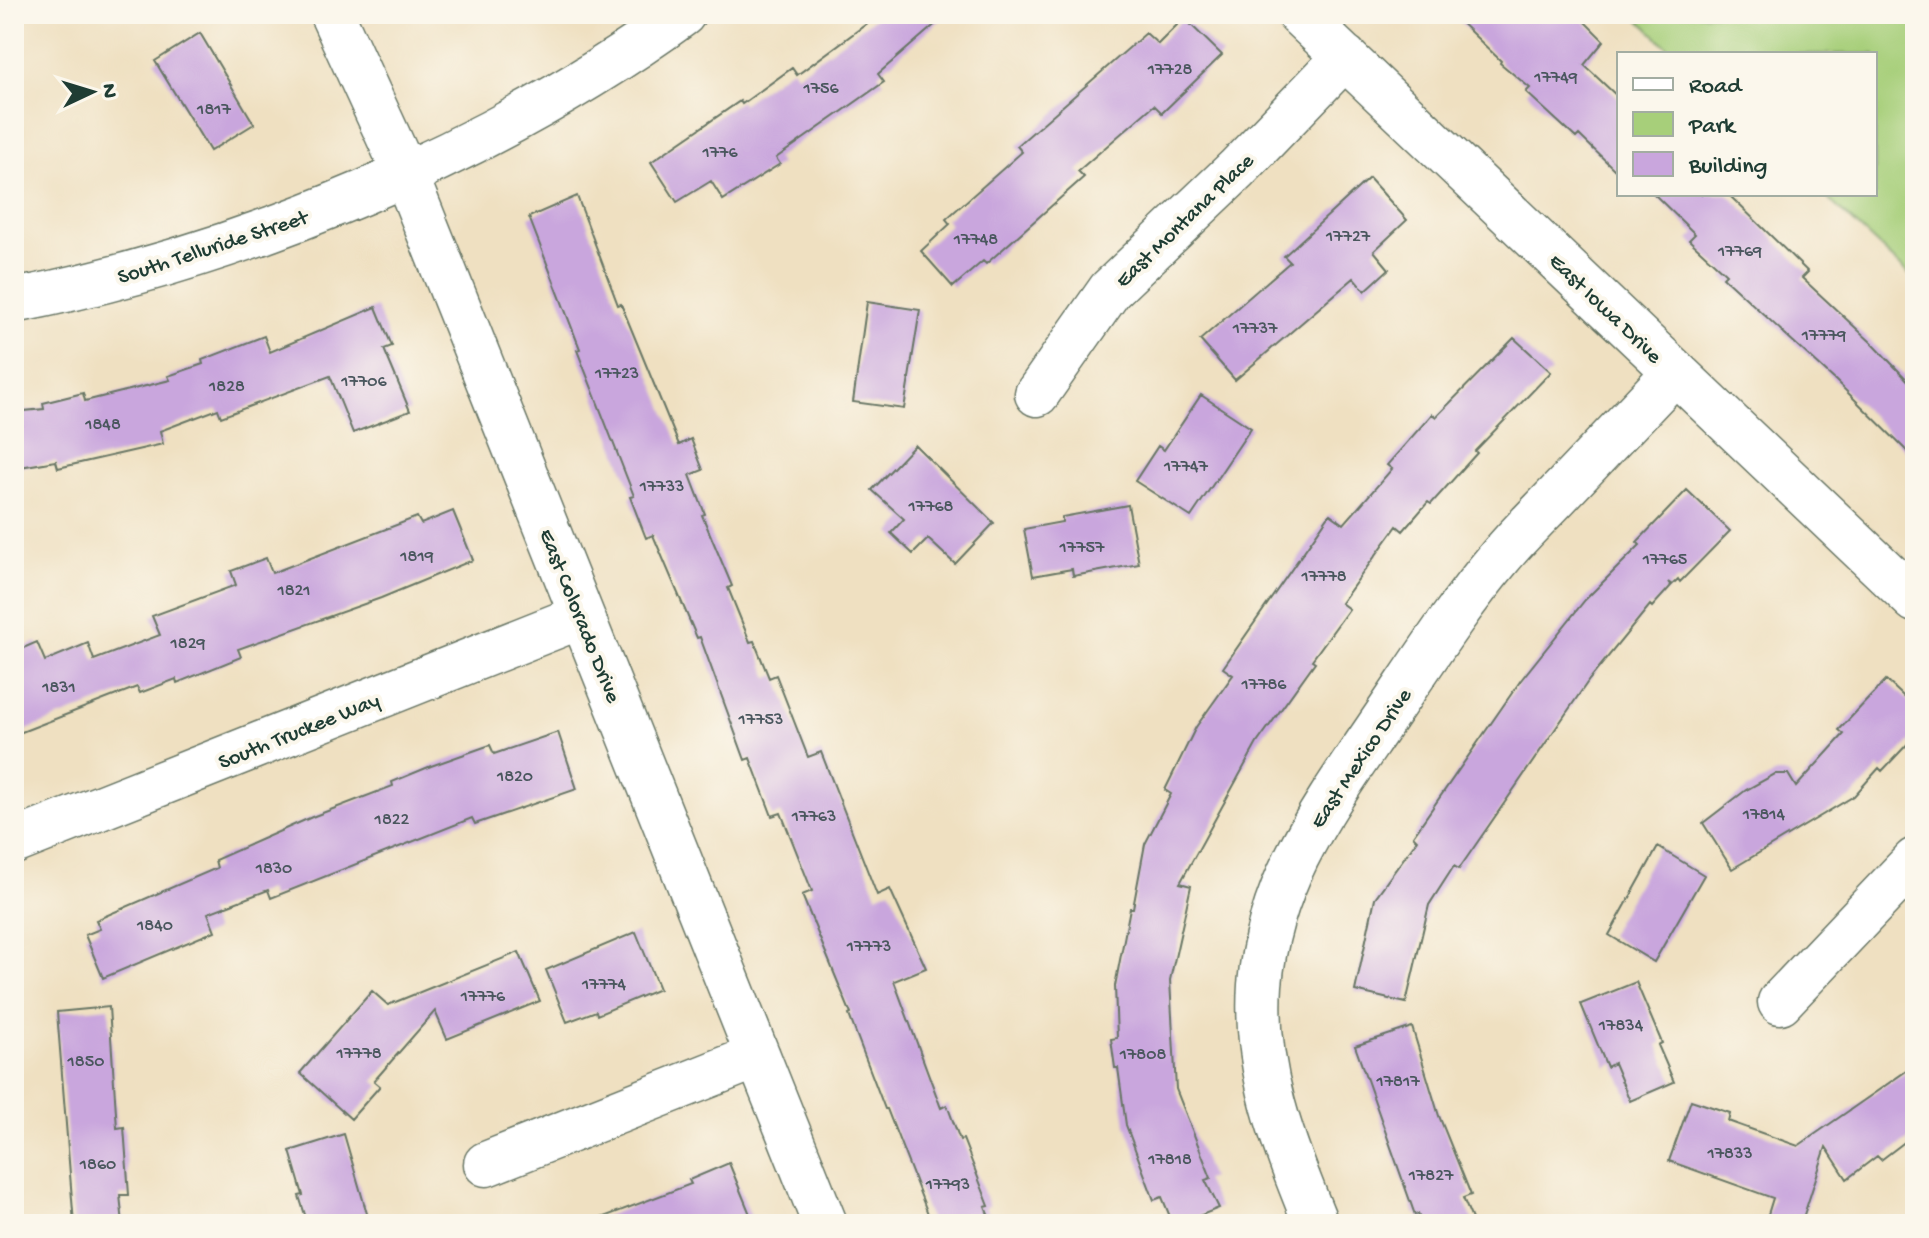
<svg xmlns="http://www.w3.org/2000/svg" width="1929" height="1238" viewBox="0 0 1929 1238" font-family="'Gochi Hand',sans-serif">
<rect width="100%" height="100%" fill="#fbf7ec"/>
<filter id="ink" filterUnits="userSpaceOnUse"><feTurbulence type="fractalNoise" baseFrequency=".0125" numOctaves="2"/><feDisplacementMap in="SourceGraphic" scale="16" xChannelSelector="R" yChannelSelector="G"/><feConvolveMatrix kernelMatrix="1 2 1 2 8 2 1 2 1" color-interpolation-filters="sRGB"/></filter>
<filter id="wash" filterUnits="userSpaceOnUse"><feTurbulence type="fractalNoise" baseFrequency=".006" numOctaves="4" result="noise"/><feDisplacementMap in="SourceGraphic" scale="32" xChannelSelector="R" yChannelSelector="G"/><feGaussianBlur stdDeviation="1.8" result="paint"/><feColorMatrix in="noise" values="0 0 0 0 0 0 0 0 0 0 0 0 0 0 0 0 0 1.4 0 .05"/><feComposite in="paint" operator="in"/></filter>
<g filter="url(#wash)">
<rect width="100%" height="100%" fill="#efe0c1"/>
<path fill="#a7cf7a" stroke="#638657" stroke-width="2" d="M1633,14H1915V280L1823,194H1875V54H1675Z"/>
<g id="blocks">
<path fill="#c9a6dd" d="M880,14H947L878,74L884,82L776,158L780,164L723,200L711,181L677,202L651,162L740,101L742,104L792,68L797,75Z
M1452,14H1577L1604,41L1584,65L1619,98V174L1579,135L1576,138L1526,92L1530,88L1500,63L1501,61Z
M1184,18L1222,55L1162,113L1154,105L1078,171L1084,177L986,264L983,261L953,287L921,251L950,224L946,219L1022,152L1017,146L1146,33L1158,44Z
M200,33L254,124L210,151L155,61Z
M1369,178L1407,220L1374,251L1389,269L1365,291L1354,278L1235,380L1200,340L1290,262L1284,256Z
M1654,194H1728L1808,272L1802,278L1872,343L1915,388V459L1836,381L1723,277L1726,274L1689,240L1695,234Z
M577,196L618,305L621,304L679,445L691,439L703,470L690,475L705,514L702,515L732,586L728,588L750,642L754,641L769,678L776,675L808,757L821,752L877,895L890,889L926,968L894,981L941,1108L947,1105L960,1140L963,1139L989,1206L985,1207L992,1224H932L887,1109H885L849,1015L851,1014L802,895L812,891L781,813L772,816L750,758L745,760L700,637L697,638L653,535L646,538L630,497L634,496L577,350L580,349L529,217Z
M867,302L920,310L904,409L853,402Z
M376,307L392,346L384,349L410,411L353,433L330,376L221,417L218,409L160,431L163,444L58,468L56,461L14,468V412L44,409L43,403L83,393L85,401L170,380L168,376L203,364L202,360L264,336L270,352Z
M1514,338L1551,372L1475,451L1477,453L1431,504L1428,502L1403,531L1397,526L1341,603L1349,609L1312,660L1315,662L1257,743L1180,883L1191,886L1170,980L1176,1089L1211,1178L1205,1180L1219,1208L1179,1224H1173L1162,1197L1154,1200L1126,1125L1118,1068H1115L1111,1039L1117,1038L1115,986L1130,908H1133L1145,844L1171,794L1165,790L1196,727L1233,675L1223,668L1330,514L1344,524L1392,469L1387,465L1432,414L1436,417Z
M1201,395L1251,428L1191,517L1135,481L1158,446L1164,450Z
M915,445L994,523L955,564L928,539L913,554L891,533L904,519L872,490Z
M1687,490L1730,531L1680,582L1678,579L1672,585L1668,582L1671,586L1652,607L1650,605L1589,680L1459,869L1454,866L1429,905L1406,1003L1355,991L1375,898L1417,840L1413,836L1521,680L1585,600L1640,545L1637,542Z
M1128,505L1139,564L1073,576L1072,569L1033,576L1024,529L1062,522V517Z
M453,511L473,560L381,598L238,649L241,657L177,683L176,679L140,693L137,687L14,735V652L37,642L45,661L88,643L94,660L160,635L152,616L236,585L231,571L266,558L272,573L417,517L421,524Z
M1886,680L1915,707V736L1882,771L1879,768L1854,796L1732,869L1703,823L1746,790L1775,774H1788L1796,787L1844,734L1839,730Z
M558,732L577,789L475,824L472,818L271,898L268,890L208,913L215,931L103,978L85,935L100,929L96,920L217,868L215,860L312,817L393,786L392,782L431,766L490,745L494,754Z
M1658,847L1704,875L1654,962L1609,935Z
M636,932L659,989L597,1015L596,1011L567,1022L546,970Z
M519,952L540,1001L447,1039L435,1011L374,1081L380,1086L351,1119L300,1073L372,991L388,1005Z
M1636,982L1662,1043L1658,1045L1674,1082L1630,1101L1614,1063L1607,1067L1581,1004Z
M109,1007L117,1128L124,1127L129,1195H120L123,1224H74L57,1012Z
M1412,1027L1439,1116L1471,1195L1463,1198L1474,1224H1422L1418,1214L1415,1215L1355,1046Z
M1915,1065V1134L1881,1160L1877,1156L1847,1179L1826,1147L1801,1224H1765L1773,1198L1669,1161L1691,1100L1730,1113L1728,1121L1798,1146Z
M344,1134L370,1224H308L299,1196L303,1195L290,1151Z
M729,1163L754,1224H594L593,1221L691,1184L689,1180Z"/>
</g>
</g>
<g filter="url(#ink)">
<use href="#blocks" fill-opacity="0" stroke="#687665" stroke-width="2"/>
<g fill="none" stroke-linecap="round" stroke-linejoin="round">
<defs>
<path id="minor" d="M332,14L405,173L825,1224
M1299,14L1915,600
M14,301C243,256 494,152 683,14
M1037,394L1110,290L1237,169L1345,57
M14,842L582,616
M1780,1002L1915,860
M486,1164L758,1056
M1316,1224C1284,1144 1254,1072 1260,985C1268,883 1322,810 1377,729C1417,671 1455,610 1500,557C1518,535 1539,515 1558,495C1597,454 1636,413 1675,372"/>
</defs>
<use href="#minor" stroke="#687665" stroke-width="47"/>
<use href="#minor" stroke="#fff" stroke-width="44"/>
</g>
</g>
<g text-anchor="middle" stroke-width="8" stroke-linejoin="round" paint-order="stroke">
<g font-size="18" fill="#4a575e">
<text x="1170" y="74">17728</text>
<text x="1556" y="82">17749</text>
<text x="821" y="93">1756</text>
<text x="214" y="114">1817</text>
<text x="720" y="157">1776</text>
<text x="1348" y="241">17727</text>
<text x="976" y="244">17748</text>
<text x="1740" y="256">17769</text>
<text x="1255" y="333">17737</text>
<text x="1824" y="340">17779</text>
<text x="617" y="378">17723</text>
<text x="364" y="386">17706</text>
<text x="227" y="391">1828</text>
<text x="103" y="429">1848</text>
<text x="1186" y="471">17747</text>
<text x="662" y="491">17733</text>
<text x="931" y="511">17768</text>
<text x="1082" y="552">17757</text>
<text x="417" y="561">1819</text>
<text x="1665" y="564">17765</text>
<text x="1324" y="581">17778</text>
<text x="294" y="595">1821</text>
<text x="188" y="648">1829</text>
<text x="1264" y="689">17786</text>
<text x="59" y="692">1831</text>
<text x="761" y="724">17753</text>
<text x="515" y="781">1820</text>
<text x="1764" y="819">17814</text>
<text x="814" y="821">17763</text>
<text x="392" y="824">1822</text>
<text x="274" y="873">1830</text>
<text x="155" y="930">1840</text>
<text x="869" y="951">17773</text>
<text x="604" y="989">17774</text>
<text x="483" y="1001">17776</text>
<text x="1621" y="1030">17834</text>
<text x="359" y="1058">17778</text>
<text x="1143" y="1059">17808</text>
<text x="86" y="1066">1850</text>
<text x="1398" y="1086">17817</text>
<text x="1730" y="1158">17833</text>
<text x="1170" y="1164">17818</text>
<text x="98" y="1169">1860</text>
<text x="1431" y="1180">17827</text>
<text x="948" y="1189">17793</text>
</g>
<g font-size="22" fill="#1f3d34" stroke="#fbf7ec">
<text transform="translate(1183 219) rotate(-44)" y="8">East Montana Place</text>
<text transform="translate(212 245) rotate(-18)" y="8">South Telluride Street</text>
<text transform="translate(1607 307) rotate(44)" y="8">East Iowa Drive</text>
<text transform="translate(582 615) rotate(68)" y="8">East Colorado Drive</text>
<text transform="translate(298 729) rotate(-22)" y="8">South Truckee Way</text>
<text transform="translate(1359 757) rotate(-56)" y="8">East Mexico Drive</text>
</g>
</g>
<rect width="1929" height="1238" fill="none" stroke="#fbf7ec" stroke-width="48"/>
<rect x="1617" y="52" width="260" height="144" fill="#fbf7ec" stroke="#a3ada2" stroke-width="2"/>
<rect x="1633" y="78" width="40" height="12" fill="#ffffff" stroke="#a3ada2" stroke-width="2"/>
<text x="1689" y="92" font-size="24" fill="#1f3d34">Road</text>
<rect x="1633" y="112" width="40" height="24" fill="#a7cf7a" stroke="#a3ada2" stroke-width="2"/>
<text x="1689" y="132" font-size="24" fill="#1f3d34">Park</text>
<rect x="1633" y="152" width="40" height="24" fill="#c9a6dd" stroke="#a3ada2" stroke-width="2"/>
<text x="1689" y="172" font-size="24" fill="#1f3d34">Building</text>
<g transform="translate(92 92) rotate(86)" stroke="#fbf7ec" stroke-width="6" paint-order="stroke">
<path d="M0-6L14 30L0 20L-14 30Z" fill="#1f3d34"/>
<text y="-12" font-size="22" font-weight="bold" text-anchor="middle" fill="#1f3d34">N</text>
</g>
</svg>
